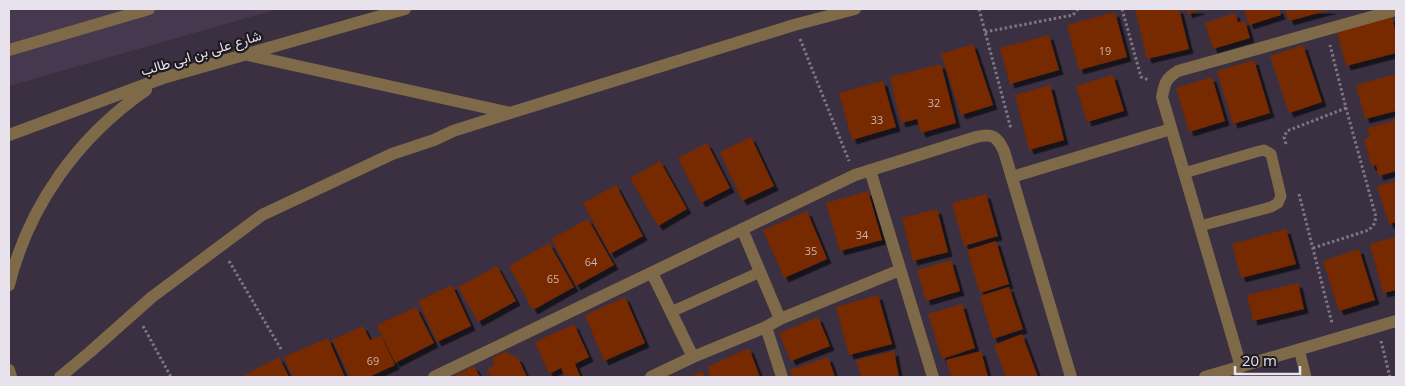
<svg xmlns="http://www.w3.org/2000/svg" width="1405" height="386" viewBox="0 0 1405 386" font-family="'Open Sans',Vazirmatn,sans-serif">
<defs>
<filter id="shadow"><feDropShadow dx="4.5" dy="4.5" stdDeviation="0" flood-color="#0009"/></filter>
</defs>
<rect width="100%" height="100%" fill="#3a3041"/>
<path fill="#46394f" d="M9,9H278L9,86Z"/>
<path fill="#772900" filter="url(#shadow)" d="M1135,9H1179L1189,49L1147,59Z
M1186,9H1202L1188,14Z
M1244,9H1279L1281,15L1249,25Z
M1285,9H1333L1289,21Z
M1115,12L1127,57L1079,70L1067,25Z
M1235,13L1238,22L1245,21L1250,38L1213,49L1205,23Z
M1392,17L1396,34V53L1346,66L1337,32Z
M1049,35L1059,70L1010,84L1000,48Z
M973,44L993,105L961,115L941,54Z
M1303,45L1322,102L1289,113L1270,56Z
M1254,60L1270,113L1233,124L1217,71Z
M941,64L956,123L921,133L917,119L901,123L890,77Z
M1396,74V111L1365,119L1356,85Z
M1113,75L1124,111L1087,122L1076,86Z
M1212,77L1225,121L1189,132L1176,88Z
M883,81L896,127L852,140L839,93Z
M1050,85L1064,140L1029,150L1015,95Z
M1396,120V171L1379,176L1376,165L1371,166L1364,139L1370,137L1367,128Z
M751,137L774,186L742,201L720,152Z
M707,143L730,188L701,203L678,158Z
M660,161L687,209L658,226L630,178Z
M1396,181V222L1389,224L1377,186Z
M616,185L643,236L610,254L583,203Z
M868,191L882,240L840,251L826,203Z
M986,194L998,236L964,246L952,203Z
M937,209L948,252L913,261L902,218Z
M807,211L827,259L784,278L763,230Z
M588,219L614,265L576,286L551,239Z
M1286,229L1296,264L1241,278L1232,244Z
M1396,237V290L1383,293L1370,244Z
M996,241L1009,284L980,293L967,250Z
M549,243L574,287L533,310L509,266Z
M1359,249L1375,300L1339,311L1323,261Z
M951,260L960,291L926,301L917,270Z
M497,266L516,301L478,322L458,287Z
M1298,283L1304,309L1253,321L1247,295Z
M452,285L471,326L437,342L418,301Z
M1009,287L1023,329L993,339L980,296Z
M878,295L892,344L849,355L836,307Z
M625,297L645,343L604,361L585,315Z
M962,304L975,348L942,359L928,314Z
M416,307L434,343L395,363L377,325Z
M818,317L830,346L791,361L779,333Z
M574,324L589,357L575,364L580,376L577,377H565L561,368L549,374L535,342Z
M363,326L370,340L381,335L395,365L369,377H350L332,340Z
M1022,334L1038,377H1006L994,345Z
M328,338L345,377H293L284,357Z
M749,348L760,377H711L707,367Z
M894,351L899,377H861L856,360Z
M981,351L988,377H951L946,360Z
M505,352L518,358L527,377H491L487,369L495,365L492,358Z
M279,357L289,377H244L243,376Z
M828,357L835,377H792L790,370Z
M474,366L480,377H452Z
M702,371L705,377H690Z"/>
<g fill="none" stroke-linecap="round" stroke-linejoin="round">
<path stroke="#7e7684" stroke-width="3" stroke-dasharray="2.5 2.5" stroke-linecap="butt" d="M979,9L1011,129
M1122,9L1141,77L1149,80
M985,32L1073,15L1078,9
M800,39L849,161
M1286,144L1284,137L1287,131L1346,108
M1299,194L1332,323
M1313,248L1369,230L1374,224L1376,217L1346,108L1330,45
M229,261L281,349
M143,326L171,377
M1381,341L1390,377"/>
<path stroke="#7e6949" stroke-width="11" d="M1184,173L1256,152L1264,150L1271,154L1281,196L1278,203L1271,207L1200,226
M671,312L760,272
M1299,349L1306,377"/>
<path stroke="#7e6949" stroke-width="12" d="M870,170L933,377
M1012,177L1171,129
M742,229L780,319
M652,273L693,357
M766,327L782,377
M1241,367L1162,97C1165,83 1165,79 1178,71L1396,10
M60,377L90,352L152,297L262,215L392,154L434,140L453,131L510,113L794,25L855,9
M434,377L855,175L976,137C992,133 997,136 1004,151L1071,377
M651,377L693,357L766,327L780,319L900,270
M1205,377L1396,321"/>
<path stroke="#7e6949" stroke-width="12" d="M9,50L149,9
M248,55L510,113
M9,135L163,78L405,9
M9,285C29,205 78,137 146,90
M9,370L11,377"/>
</g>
<g text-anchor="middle" stroke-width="4.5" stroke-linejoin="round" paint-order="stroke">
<g font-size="11" fill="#ccb4b1">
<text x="1105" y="55">19</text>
<text x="934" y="107">32</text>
<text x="877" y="124">33</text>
<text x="862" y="239">34</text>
<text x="811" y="255">35</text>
<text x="591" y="266">64</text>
<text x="553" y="283">65</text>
<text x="373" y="365">69</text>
</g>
<g font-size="14" fill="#e8e2ec" stroke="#1e1a22">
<text transform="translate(201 53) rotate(-17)" y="5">شارع على بن ابى طالب</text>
</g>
</g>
<rect width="1405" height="386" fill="none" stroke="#e8e2ec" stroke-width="20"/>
<path d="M1235 366v8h65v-8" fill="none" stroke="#e8e2ec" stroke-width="2.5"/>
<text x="1242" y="366" font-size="15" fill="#e8e2ec" stroke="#1e1a22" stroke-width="4" paint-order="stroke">20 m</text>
</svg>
